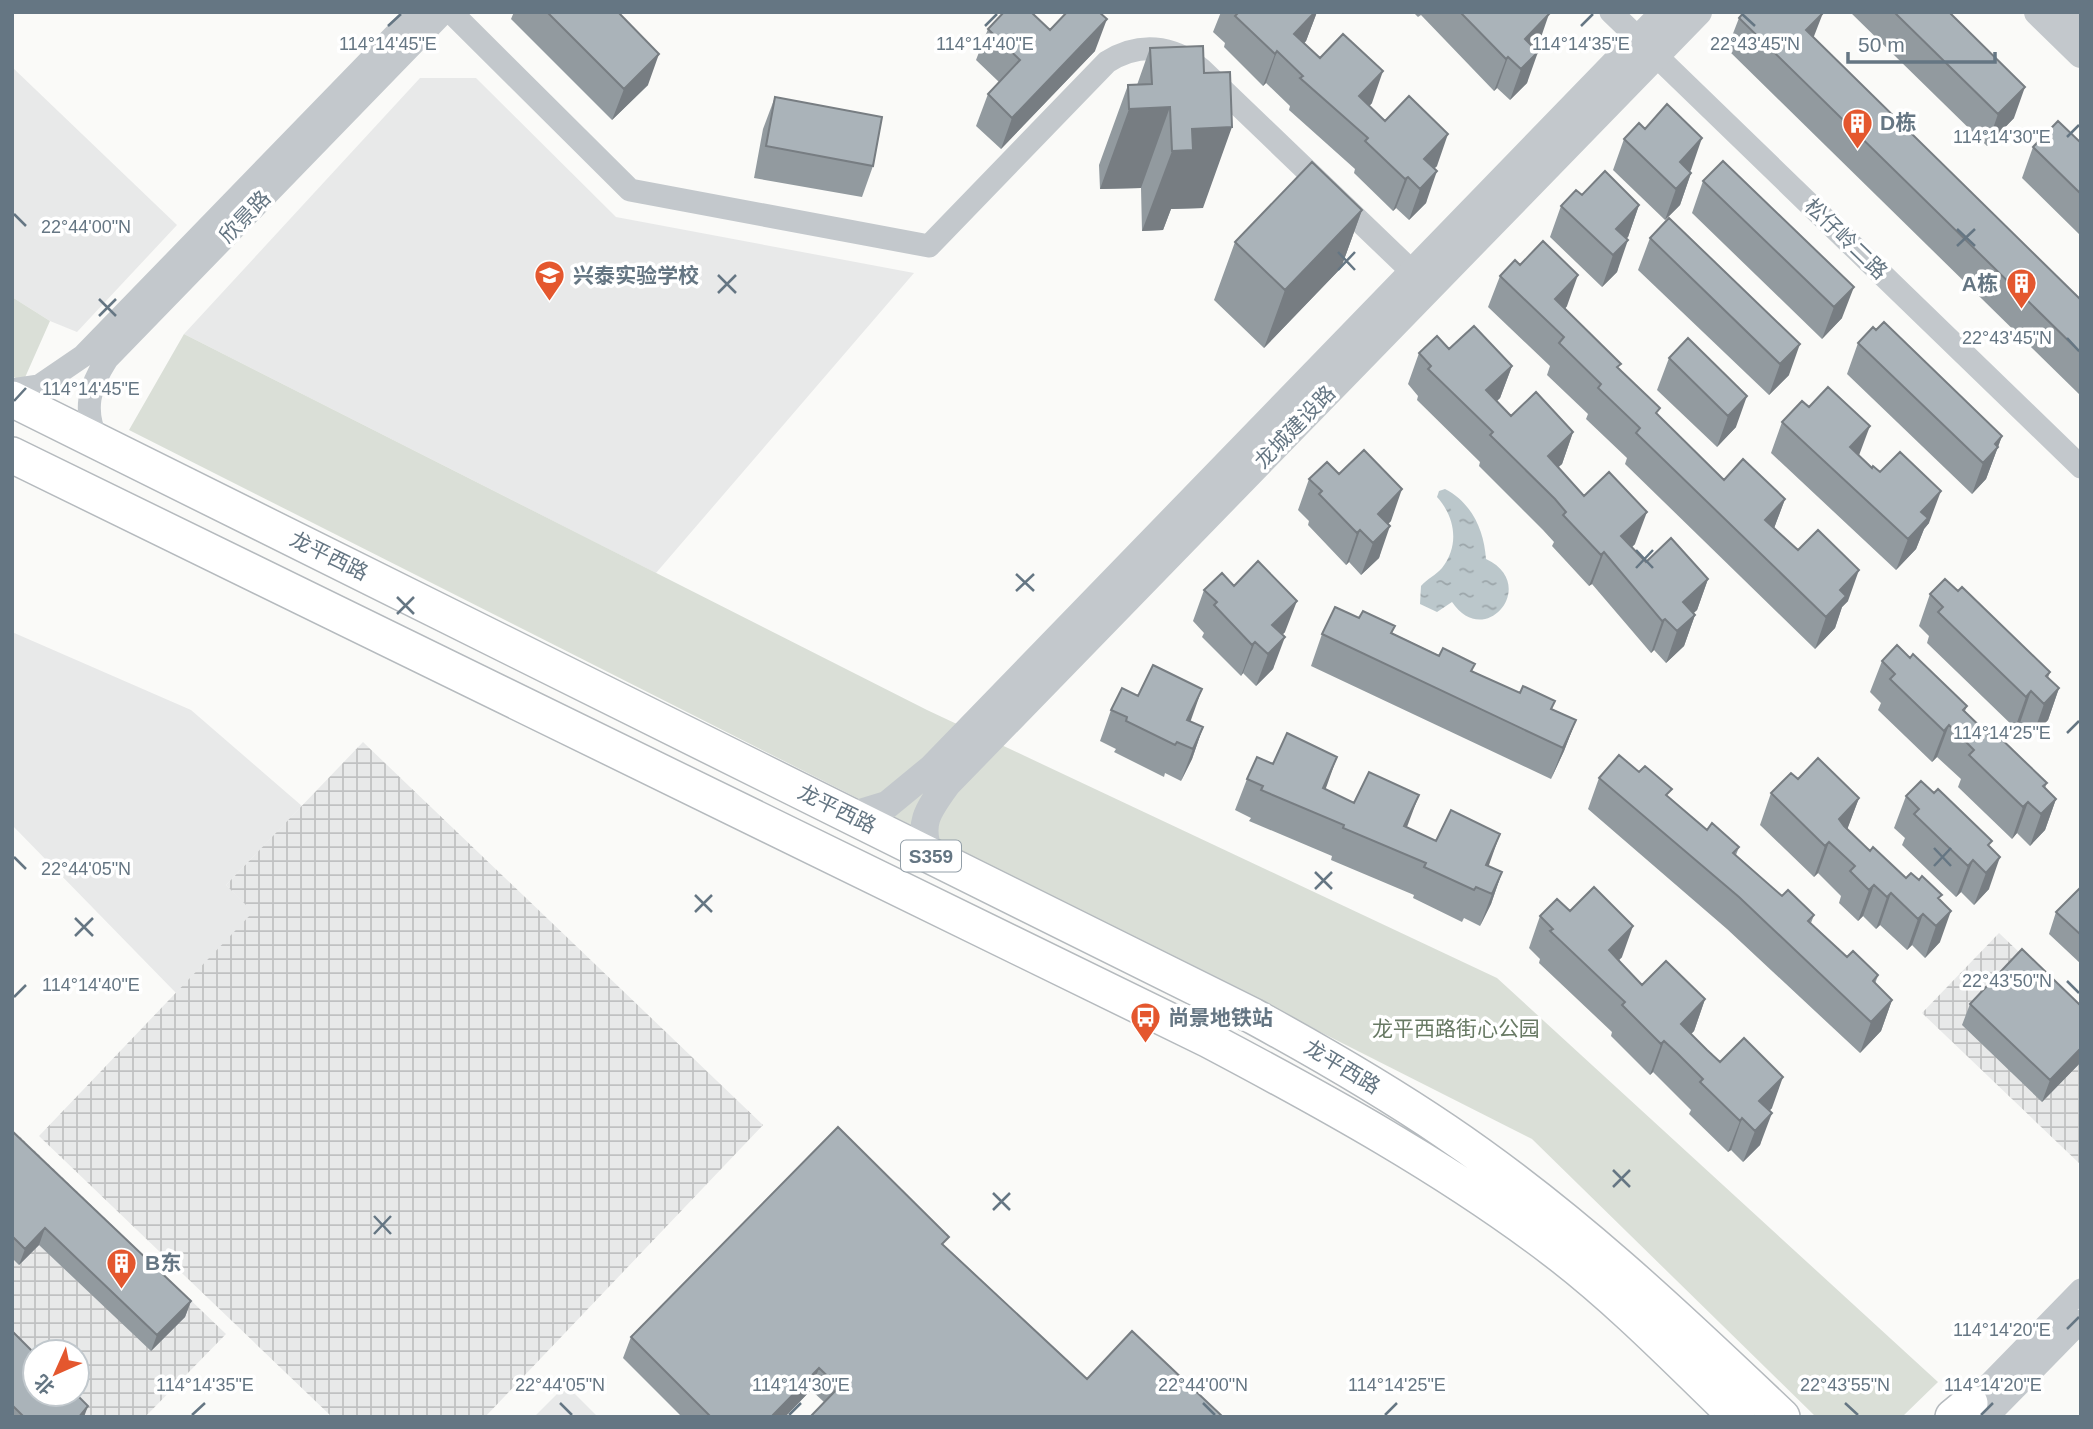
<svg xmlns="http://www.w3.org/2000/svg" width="2093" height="1429" viewBox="0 0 2093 1429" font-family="Helvetica,'Noto Sans SC',sans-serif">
<defs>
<pattern id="industrial-grid" width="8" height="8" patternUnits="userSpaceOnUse" patternTransform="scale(1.75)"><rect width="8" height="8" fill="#e8e9e9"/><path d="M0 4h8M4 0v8" fill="none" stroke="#c0c1c2"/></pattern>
<pattern id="water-ripples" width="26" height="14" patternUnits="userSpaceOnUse" patternTransform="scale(1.75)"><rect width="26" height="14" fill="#bbc7cb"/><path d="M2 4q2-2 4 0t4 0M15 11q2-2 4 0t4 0" fill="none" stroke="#9ca6aa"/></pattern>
</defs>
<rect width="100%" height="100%" fill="#fafaf8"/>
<path fill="#e8e9e9" d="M12,67L177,225L77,332L50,321L12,297Z
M420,78H476L616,217L914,273L656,573L184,334Z
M12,632L191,710L302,806L226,885L254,912L176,993L12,825Z
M566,1385L598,1417H534Z"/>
<path fill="url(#industrial-grid)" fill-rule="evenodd" d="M363,742L763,1125L485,1417H332L39,1136L253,912L226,885Z
M1999,933L2081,1011V1165L1922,1013Z
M12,1129L226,1334L145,1417H12ZM35,1352H77V1394H35Z"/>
<path fill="#dadfd7" d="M12,297L50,321L23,382L12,376Z
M184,334L927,710L1497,978L1938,1382L1902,1417H1816L1532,1139L129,430Z"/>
<path fill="url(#water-ripples)" d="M1445,489C1472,503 1484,530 1486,559C1540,584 1485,651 1452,602L1437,612L1420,604L1421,586C1427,579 1436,575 1442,568C1460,545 1455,517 1437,497L1439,491Z"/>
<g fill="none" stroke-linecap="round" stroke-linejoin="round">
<defs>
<path id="primary" d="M12,399L1253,1016C1319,1052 1383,1089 1445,1131C1568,1214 1675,1315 1782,1417
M12,455L1209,1040C1328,1103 1446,1168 1553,1249C1619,1299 1678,1360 1737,1417
M1953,1417L1970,1403"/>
</defs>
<use href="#primary" stroke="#b5babe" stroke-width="38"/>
<path stroke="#c3c8cc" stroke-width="23" d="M451,12L630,190L929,246L1107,62C1139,42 1172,45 1201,69L1425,284
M1611,12L2081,467
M12,390L39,386L83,356L417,12
M97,440C83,410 89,387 107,359L444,12
M1961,1413L2081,1290
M1987,1417L2081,1321"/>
<path stroke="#c3c8cc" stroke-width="28" d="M2038,12L2081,54
M2069,12L2081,23
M851,816L887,805L932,768L1665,12
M930,855C917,824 928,810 947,784L1698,12"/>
<use href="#primary" stroke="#fff" stroke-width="35"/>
</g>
<path fill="#929a9f" d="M514,12H618L648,85L612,120L511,19Z
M1221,12H1317L1306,41L1304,43L1320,58L1372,103L1369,106L1385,121L1437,166L1434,168L1426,203L1409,220L1396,208L1393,211L1354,173L1355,169L1289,110L1290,106L1266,83L1263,86L1224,47L1225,43L1213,32Z
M1413,12H1547L1538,46L1535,49L1527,83L1510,100L1497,88L1494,91L1421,15L1418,17Z
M1850,12H1949L2014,118L1987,146Z
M1739,18L2081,300V396L1727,49Z
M988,29L1050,30L1095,51L1001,149L976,126L988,94L999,82L976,60Z
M1150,48L1203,208L1171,209L1163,230L1142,231L1141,188L1100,189L1099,165L1128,85H1137Z
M775,97L873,166L862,197L754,178L763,129Z
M1624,139L1691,170L1689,171L1691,173L1680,205L1665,220L1613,170Z
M2081,143V236L2022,178L2033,147Z
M1723,161L1842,318L1822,339L1692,213L1703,181Z
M1582,195L1639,205L1628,237L1626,238L1617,272L1602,287L1550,237L1561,206Z
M1362,210L1341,268L1264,348L1214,300L1235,242Z
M1669,218L1789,375L1769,395L1638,270L1650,238Z
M1500,276L1567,306L1565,309L1619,369L1658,415L1724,480L1785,499L1774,528L1848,601L1842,607L1835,628L1815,649L1625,464L1627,458L1586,419L1588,414L1547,375L1550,366L1488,307Z
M1688,338L1736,427L1717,447L1657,390L1669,358Z
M1858,343L2002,436L1986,479L1972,494L1847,374Z
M1449,349L1512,366L1500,398L1497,401L1511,416L1573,432L1562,464L1558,467L1584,496L1635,544L1632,547L1646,562L1708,579L1697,610L1693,613L1695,615L1684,646L1666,663L1654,650L1651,653L1592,584L1589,586L1552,546L1554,542L1543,530L1479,466L1480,462L1417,400L1418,396L1408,384L1419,353Z
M1782,422L1859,456L1929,523L1924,529L1916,549L1896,570L1771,453Z
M1339,474L1391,521L1388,524L1379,558L1361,575L1349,562L1346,565L1308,525L1309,521L1298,510L1309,479Z
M1234,586L1285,632L1282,635L1273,669L1256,686L1243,673L1241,676L1202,637L1204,633L1193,621L1204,590Z
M1958,591L2050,672L2048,678L2059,688L2048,720L2033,735L2020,723L2015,728L1927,643L1929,636L1919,626L1930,594Z
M1359,618L1395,626L1392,633L1576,720L1564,751L1551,779L1311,666L1322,634Z
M1910,658L1967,706L1965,711L1989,735L2047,783L2045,788L2056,799L2045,830L2030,846L2017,833L2012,839L1958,787L1961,779L1937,757L1932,762L1878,710L1881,703L1870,692L1882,661Z
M1111,710L1190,721L1203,727L1192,759L1181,781L1165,773L1164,777L1114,752L1116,749L1100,741Z
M1599,778L1669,797L1707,830L1739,847L1736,855L1782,896L1814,915L1811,923L1847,957L1878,975L1875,984L1892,1000L1881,1031L1860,1053L1727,929L1588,809Z
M1247,779L1325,789L1502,872L1491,904L1480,926L1464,918L1462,922L1413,898L1414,895L1331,860L1332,856L1249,821L1251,818L1235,810Z
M1798,779L1859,798L1847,829L1870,851L1906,878L1940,900V942L1925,958L1912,945L1907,950L1880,925L1876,929L1863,916L1858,921L1839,903L1841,896L1818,873L1814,877L1760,825L1771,793Z
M1906,796L1989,847V889L1974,905L1961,892L1956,897L1902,845L1905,838L1894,828Z
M2081,887V964L2049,934L2056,912Z
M1570,911L1622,957L1618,961L1642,985L1705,999L1694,1031L1691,1034L1720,1062L1772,1108L1769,1111L1760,1145L1743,1162L1731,1150L1728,1152L1689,1114L1691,1110L1653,1072L1650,1075L1611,1036L1612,1032L1539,963L1540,959L1529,948L1540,916Z
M1970,1004L2081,1006V1062L2042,1102L1962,1025Z
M12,1131L191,1301L185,1317L151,1351L39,1245L19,1265L12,1258Z
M946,1247L1087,1379L1223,1417L824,1402L811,1390L785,1417H682L623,1358L631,1337Z
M12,1331L84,1417H12Z"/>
<path fill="#777d82" d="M1315,12H1317L1306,41L1287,61L1294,34Z
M1823,13L1811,44L1806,30Z
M1549,14L1538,46L1518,66L1525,39Z
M1107,19L1095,51L1001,149L1012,118Z
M1277,51L1266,83L1263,86L1275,54Z
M1538,52L1527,83L1510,100L1521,69Z
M659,54L648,85L612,120L624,89Z
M1508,57L1497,88L1494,91L1506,59Z
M1383,71L1372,103L1352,124L1359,96Z
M2025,87L2014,118L1987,146L1998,114Z
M1170,107L1141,188L1100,189L1129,109Z
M1232,127L1203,208L1171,209L1163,230L1142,231L1172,151L1192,129Z
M1448,134L1437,166L1417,186L1424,159Z
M1702,138L1691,170L1674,187L1680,162Z
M1437,171L1426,203L1409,220L1420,189Z
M1691,173L1680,205L1665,220L1676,189Z
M1408,177L1396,208L1393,211L1405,179Z
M1639,205L1628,237L1611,254L1616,229Z
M1362,210L1341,268L1264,348L1285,290Z
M1628,240L1617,272L1602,287L1613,255Z
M1578,275L1567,306L1550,324L1555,299Z
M1854,287L1842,318L1822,339L1834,307Z
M1800,344L1789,375L1769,395L1780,364Z
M1512,366L1500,398L1478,418L1486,390Z
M1747,396L1736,427L1717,447L1728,416Z
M1870,426L1858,458L1850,447Z
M1573,432L1562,464L1540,484L1548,456Z
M2002,436L1986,479L1972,494L1983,463L1995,444Z
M1402,489L1391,521L1370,541L1378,514Z
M1941,491L1929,523L1924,529L1916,549L1896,570L1908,539L1921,512Z
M1785,499L1773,531L1765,520Z
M1647,512L1635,544L1614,564L1621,536Z
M1390,526L1379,558L1361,575L1373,543Z
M1360,530L1349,562L1346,565L1357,533Z
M1604,552L1592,584L1589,586L1601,555Z
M1859,570L1848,601L1842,607L1835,628L1815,649L1826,617L1840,590Z
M1708,579L1697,610L1676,630L1683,602Z
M1297,601L1285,632L1265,652L1272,625Z
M1695,615L1684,646L1666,663L1677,631Z
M1665,619L1654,650L1651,653L1662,621Z
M1285,637L1273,669L1256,686L1268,654Z
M1255,642L1243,673L1241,676L1252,645Z
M2059,688L2048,720L2033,735L2044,704Z
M1202,689L1191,720L1180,743L1187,720Z
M2031,691L2020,723L2015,728L2026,697Z
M1576,720L1564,751L1551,779L1563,748Z
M1949,725L1937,757L1932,762L1944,731Z
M1203,727L1192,759L1181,781L1193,749Z
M1337,757L1326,788L1314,812L1323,788Z
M1419,795L1407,827L1396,851L1404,826Z
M1859,798L1847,830L1839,819Z
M2056,799L2045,830L2030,846L2041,814Z
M2028,802L2017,833L2012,839L2023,807Z
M1500,834L1489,865L1478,888L1486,865Z
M1829,842L1818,873L1814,877L1825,846Z
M2000,857L1989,889L1974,905L1986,873Z
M1973,860L1961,892L1956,897L1968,866Z
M1502,872L1491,904L1480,926L1492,894Z
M1874,885L1863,916L1858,921L1869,890Z
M1891,893L1880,925L1876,929L1887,897Z
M1951,911L1940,942L1925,958L1936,926Z
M1923,914L1912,945L1907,950L1918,919Z
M1633,926L1622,957L1600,979L1609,950Z
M1705,999L1694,1031L1674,1051L1681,1024Z
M1892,1000L1881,1031L1860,1053L1871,1022Z
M1664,1041L1653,1072L1650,1075L1661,1044Z
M2081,1048V1062L2042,1102L2050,1080Z
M1783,1077L1772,1108L1752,1128L1759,1101Z
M1772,1113L1760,1145L1743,1162L1755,1131Z
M1742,1118L1731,1150L1728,1152L1740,1121Z
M45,1228L39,1245L19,1265L25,1249Z
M191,1301L185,1317L151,1351L157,1335Z
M819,1368L811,1390L785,1417H771Z
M88,1406L84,1417H79Z"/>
<path fill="#aab3b9" stroke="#777d82" stroke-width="2" d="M547,12H618L659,54L624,89Z
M1004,12H1031L1050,30L1067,12H1099L1107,19L1012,118L988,94L1020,60L988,29Z
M1237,12H1315L1294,34L1320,58L1343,34L1383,71L1359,96L1385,121L1409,96L1448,134L1424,159L1437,171L1420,189L1408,177L1405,179L1365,141L1368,138L1300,78L1303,76L1277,51L1275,54L1235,16L1238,13Z
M1460,12H1547L1549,14L1525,39L1538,52L1521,69L1508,57L1506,59Z
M1744,12L1823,13L1806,30L2081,300V353L1739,18Z
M1894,12H1949L2025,87L1998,114Z
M1203,46L1204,73L1230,72L1232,127L1192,129L1193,150L1172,151L1170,107L1129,109L1128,85L1152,84L1150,48Z
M775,97L882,117L873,166L766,146Z
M1667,104L1702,138L1680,162L1691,173L1676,189L1624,139L1639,123L1645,129Z
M2058,121L2081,143V194L2033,147Z
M1723,161L1854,287L1834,307L1703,181Z
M1312,162L1362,210L1285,290L1235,242Z
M1605,171L1639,205L1616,229L1628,240L1613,255L1561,206L1576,190L1582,195Z
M1669,218L1800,344L1780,364L1650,238Z
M1543,241L1578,275L1555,299L1621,364L1617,367L1660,408L1656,413L1724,480L1743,459L1785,499L1765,520L1798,550L1818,530L1859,570L1840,590L1846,596L1826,617L1636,433L1640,428L1598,388L1601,384L1559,343L1564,337L1500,276L1515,260L1520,265Z
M1884,322L2002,436L1995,444L1998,447L1983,463L1858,343L1873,327L1876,330Z
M1474,326L1512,366L1486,390L1511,416L1536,392L1573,432L1548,456L1584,496L1609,472L1647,512L1621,536L1646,562L1671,538L1708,579L1683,602L1695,615L1677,631L1665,619L1662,621L1604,552L1601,555L1563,515L1566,512L1555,499L1490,435L1493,432L1428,369L1431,366L1419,353L1437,336L1449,349Z
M1688,338L1747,396L1728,416L1669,358Z
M1828,387L1870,426L1850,447L1872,468L1873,466L1880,472L1900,452L1941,491L1921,512L1928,518L1908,539L1782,422L1802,401L1809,407Z
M1364,450L1402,489L1378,514L1390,526L1373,543L1360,530L1357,533L1319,494L1322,491L1309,479L1327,462L1339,474Z
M1258,561L1297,601L1272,625L1285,637L1268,654L1255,642L1252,645L1214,605L1217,602L1204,590L1222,573L1234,586Z
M1945,579L1958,591L1962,587L2050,672L2046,676L2059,688L2044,704L2031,691L2026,697L1938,612L1943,607L1930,594Z
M1335,607L1359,618L1363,611L1395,626L1391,633L1439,656L1443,648L1475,664L1471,671L1520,693L1523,686L1555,701L1551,709L1576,720L1563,748L1322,634Z
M1897,645L1910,658L1913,654L1967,706L1963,710L1989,735L1993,731L2047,783L2043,786L2056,799L2041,814L2028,802L2023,807L1969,755L1974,750L1949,725L1944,731L1890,679L1895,674L1882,661Z
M1153,665L1202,689L1187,720L1203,727L1193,749L1177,742L1175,745L1126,721L1127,717L1111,710L1122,688L1138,696Z
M1287,733L1337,757L1323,788L1354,803L1369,772L1419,795L1404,826L1436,841L1451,810L1500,834L1486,865L1502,872L1492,894L1476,887L1474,890L1424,867L1426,863L1343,828L1344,825L1261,790L1263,786L1247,779L1257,757L1273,764Z
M1619,755L1639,772L1645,766L1672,789L1666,795L1707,830L1712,823L1739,847L1733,853L1782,896L1788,890L1814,915L1808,921L1847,957L1853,951L1878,975L1873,981L1892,1000L1871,1022L1739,897L1599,778Z
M1818,758L1859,798L1839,819L1844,826L1870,851L1873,847L1906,878L1911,873L1919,880L1922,876L1942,895L1938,898L1951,911L1936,926L1923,914L1918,919L1891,893L1887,897L1874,885L1869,890L1850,871L1855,866L1829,842L1825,846L1771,793L1791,773L1798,779Z
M1921,781L1934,793L1938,789L1992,841L1988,845L2000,857L1986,873L1973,860L1968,866L1914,814L1919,809L1906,796Z
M1594,887L1633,926L1609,950L1621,963L1642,985L1666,961L1705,999L1681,1024L1707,1050L1720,1062L1744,1038L1783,1077L1759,1101L1772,1113L1755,1131L1742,1118L1740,1121L1700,1082L1703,1079L1677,1053L1664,1041L1661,1044L1622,1005L1625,1002L1550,931L1553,929L1540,916L1557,899L1570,911Z
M2081,887V935L2056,912Z
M2022,949L2081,1006V1048L2050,1080L1970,1004Z
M838,1127L949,1237L942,1244L1087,1379L1132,1331L1223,1417H810L839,1387L819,1368L771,1417H711L631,1337Z
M12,1131L191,1301L157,1335L45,1228L25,1249L12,1236Z
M12,1331L35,1354V1394H76L88,1406L79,1417H24L12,1405Z"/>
<path fill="none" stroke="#657683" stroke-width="2.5" d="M1742,14L1755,26M388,26L401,14M985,26L997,14M1581,26L1593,14M2067,137L2079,125M14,214L26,226M1957,229L1975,246M1957,246L1975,229M1338,252L1355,270M1338,270L1355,252M718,275L736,293M718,293L736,275M99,299L116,316M99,316L116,299M2067,338L2079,351M14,401L26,388M1636,550L1653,568M1636,568L1653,550M1016,574L1034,591M1016,591L1034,574M397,597L414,614M397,614L414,597M2067,733L2079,721M1934,848L1951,866M14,857L26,869M1934,866L1951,848M1315,872L1332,889M1315,889L1332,872M695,895L712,912M695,912L712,895M75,918L93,936M75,936L93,918M2067,981L2079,993M14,997L26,985M1613,1170L1630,1187M1613,1187L1630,1170M993,1193L1010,1210M993,1210L1010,1193M374,1216L391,1234M374,1234L391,1216M2067,1329L2079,1317M560,1403L572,1415M1203,1403L1215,1415M1845,1403L1858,1415M192,1415L205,1403M789,1415L801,1403M1385,1415L1397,1403M1981,1415L1993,1403"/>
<defs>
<symbol id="building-pin" viewBox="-11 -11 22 30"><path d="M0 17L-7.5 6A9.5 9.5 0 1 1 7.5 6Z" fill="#e4572e" stroke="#fff"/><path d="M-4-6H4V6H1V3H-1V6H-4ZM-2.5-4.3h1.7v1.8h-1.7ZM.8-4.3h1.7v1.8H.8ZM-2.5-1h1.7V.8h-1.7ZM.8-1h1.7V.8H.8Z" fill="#fff"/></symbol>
<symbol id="school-pin" viewBox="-11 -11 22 30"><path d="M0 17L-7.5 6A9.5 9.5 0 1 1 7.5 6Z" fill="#e4572e" stroke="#fff"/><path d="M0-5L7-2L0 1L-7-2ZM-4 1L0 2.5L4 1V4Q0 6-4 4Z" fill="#fff"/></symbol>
<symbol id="bus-pin" viewBox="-11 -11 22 30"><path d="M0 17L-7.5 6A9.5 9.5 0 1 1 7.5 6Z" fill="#e4572e" stroke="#fff"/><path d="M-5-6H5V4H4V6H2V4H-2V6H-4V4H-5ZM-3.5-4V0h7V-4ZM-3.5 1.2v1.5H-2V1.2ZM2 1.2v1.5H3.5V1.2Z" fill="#fff"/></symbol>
</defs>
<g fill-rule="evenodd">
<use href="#building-pin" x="1840" y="106" width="35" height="47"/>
<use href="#school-pin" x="532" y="258" width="35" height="47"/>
<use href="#building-pin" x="2004" y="266" width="35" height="47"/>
<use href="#bus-pin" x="1128" y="1000" width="35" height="47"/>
<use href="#building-pin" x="104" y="1246" width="35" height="47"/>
</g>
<g text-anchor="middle" stroke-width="7" stroke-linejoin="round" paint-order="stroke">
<rect fill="#fff" stroke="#939fa8" stroke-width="2" x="901" y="840.5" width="60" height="31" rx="5"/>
<g font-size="19" font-weight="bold" fill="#657683">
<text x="931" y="863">S359</text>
</g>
<g font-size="21" font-weight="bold" fill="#657683" stroke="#fff" text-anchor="start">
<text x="1880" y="130">D栋</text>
<text x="573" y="283">兴泰实验学校</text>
<text x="1998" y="291" text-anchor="end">A栋</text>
<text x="1168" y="1025">尚景地铁站</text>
<text x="145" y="1270">B东</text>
</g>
<g font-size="21" fill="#657683" stroke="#fff">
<text transform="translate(245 217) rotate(-46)" y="7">欣景路</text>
<text transform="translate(1846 239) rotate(44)" y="7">松仔岭二路</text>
<text transform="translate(1295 427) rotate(-46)" y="7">龙城建设路</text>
<text transform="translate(329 556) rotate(26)" y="7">龙平西路</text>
<text transform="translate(837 809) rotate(26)" y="7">龙平西路</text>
<text transform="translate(1342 1067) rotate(31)" y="7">龙平西路</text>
</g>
<g font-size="21" fill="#687a64" stroke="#fff">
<text x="1456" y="1036">龙平西路街心公园</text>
</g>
</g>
<g font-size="18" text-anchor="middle" fill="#657683" stroke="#fff" stroke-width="7" stroke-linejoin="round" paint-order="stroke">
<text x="388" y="50">114°14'45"E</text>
<text x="985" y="50">114°14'40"E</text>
<text x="1581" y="50">114°14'35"E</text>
<text x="1755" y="50">22°43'45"N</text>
<text x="2002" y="143">114°14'30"E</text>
<text x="86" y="233">22°44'00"N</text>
<text x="2007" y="344">22°43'45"N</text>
<text x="91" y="395">114°14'45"E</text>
<text x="2002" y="739">114°14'25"E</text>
<text x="86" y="875">22°44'05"N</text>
<text x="2007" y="987">22°43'50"N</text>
<text x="91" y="991">114°14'40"E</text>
<text x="2002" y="1336">114°14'20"E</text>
<text x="801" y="1391">114°14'30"E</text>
<text x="205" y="1391">114°14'35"E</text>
<text x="560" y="1391">22°44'05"N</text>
<text x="1203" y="1391">22°44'00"N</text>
<text x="1397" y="1391">114°14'25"E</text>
<text x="1845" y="1391">22°43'55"N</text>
<text x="1993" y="1391">114°14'20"E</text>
</g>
<rect width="2093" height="1429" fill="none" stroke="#657683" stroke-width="28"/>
<g transform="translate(56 1373) rotate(225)"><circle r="33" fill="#ffffff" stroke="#c1c8cd" stroke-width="2"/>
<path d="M0-5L12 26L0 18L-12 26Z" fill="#e4572e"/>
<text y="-10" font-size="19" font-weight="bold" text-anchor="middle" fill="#657683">北</text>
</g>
<path d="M1848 52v10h147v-10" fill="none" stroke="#657683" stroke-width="3.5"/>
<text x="1858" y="52" font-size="21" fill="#657683" stroke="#ffffff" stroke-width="5" paint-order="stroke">50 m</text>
</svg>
